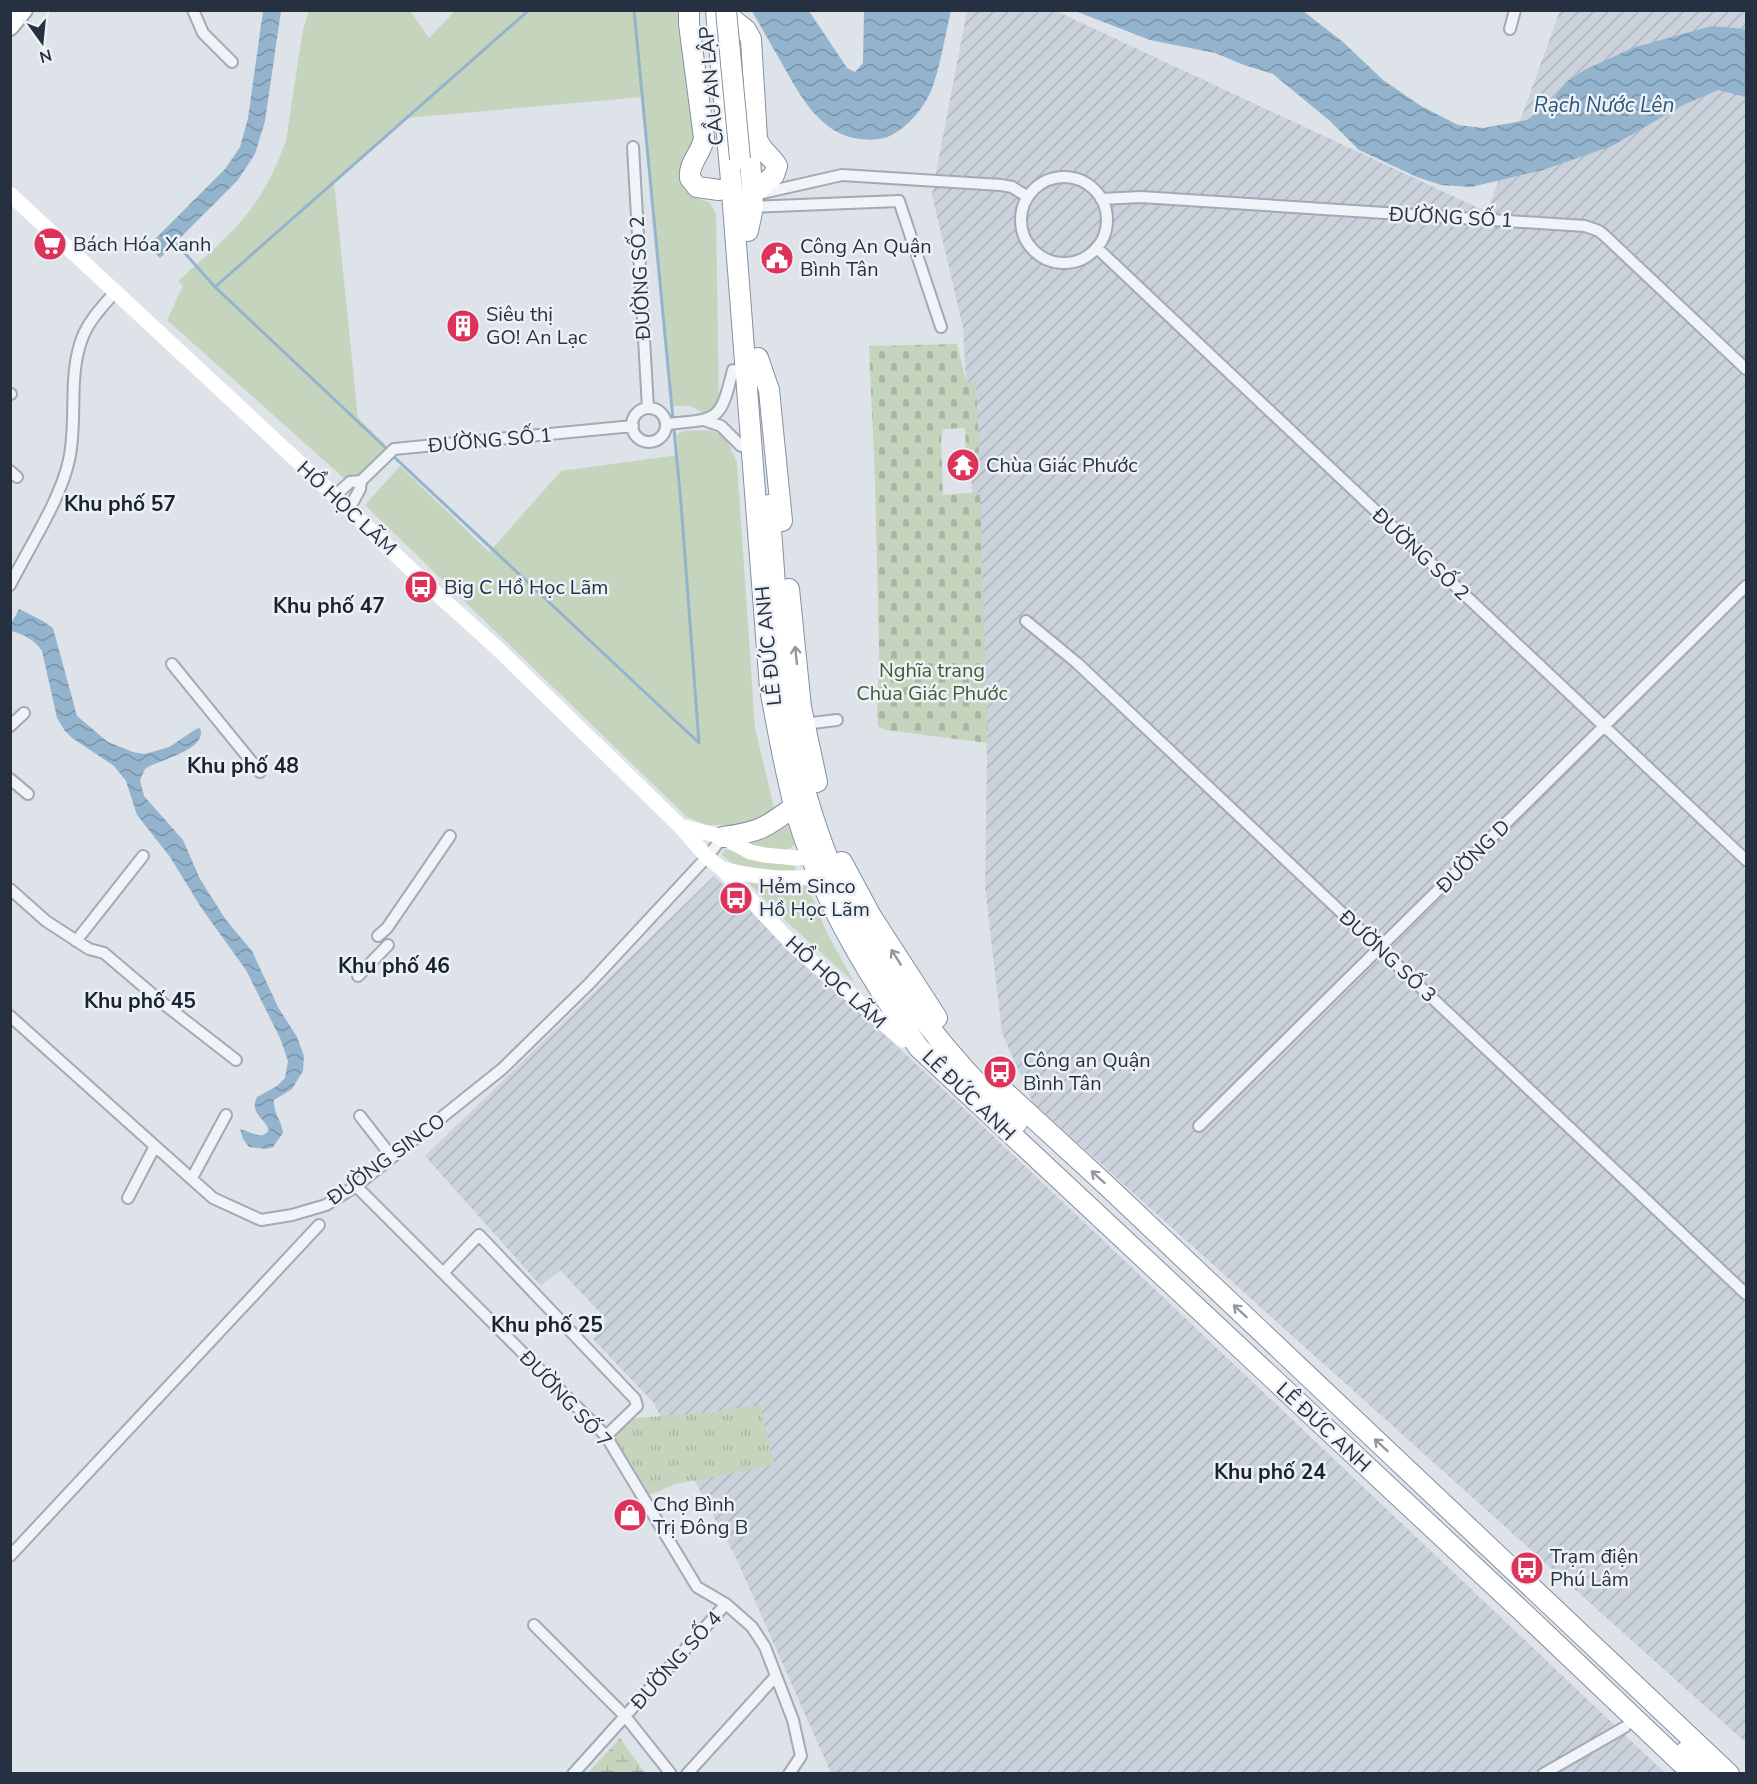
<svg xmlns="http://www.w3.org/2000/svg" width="1757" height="1784" viewBox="0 0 1757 1784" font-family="'Nunito Sans',sans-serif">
<defs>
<pattern id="industrial-furrows" width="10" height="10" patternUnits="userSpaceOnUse" patternTransform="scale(1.5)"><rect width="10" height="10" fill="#cbd2db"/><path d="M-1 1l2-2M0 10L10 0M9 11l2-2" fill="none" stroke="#aeb5bd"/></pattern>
<pattern id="wetland-marsh" width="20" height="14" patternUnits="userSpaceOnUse" patternTransform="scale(1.5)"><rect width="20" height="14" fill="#c5d4bd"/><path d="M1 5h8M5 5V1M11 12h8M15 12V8" fill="none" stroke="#a9b6a4"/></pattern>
<pattern id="cemetery-stones" width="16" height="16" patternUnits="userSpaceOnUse" patternTransform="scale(1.5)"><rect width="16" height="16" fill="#c5d4bd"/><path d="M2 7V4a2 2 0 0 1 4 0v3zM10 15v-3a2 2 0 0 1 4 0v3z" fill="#a9b6a4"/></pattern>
<pattern id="park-tufts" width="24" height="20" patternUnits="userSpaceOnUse" patternTransform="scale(1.5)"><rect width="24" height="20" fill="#c5d4bd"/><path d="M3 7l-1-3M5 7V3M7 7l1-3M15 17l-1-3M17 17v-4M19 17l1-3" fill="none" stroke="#a9b6a4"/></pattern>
<pattern id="water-waves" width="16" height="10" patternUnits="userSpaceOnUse" patternTransform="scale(1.5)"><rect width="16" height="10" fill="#94b4cd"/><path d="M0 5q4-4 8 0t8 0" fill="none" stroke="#7993a8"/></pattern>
</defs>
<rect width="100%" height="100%" fill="#dde3e9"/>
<path fill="url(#industrial-furrows)" d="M967,11H1056L1487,212L1560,11H1746V1743L1033,1103L1002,1033L985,887L987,756L963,328L932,194Z
M714,876L973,1117L1665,1773H831L737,1560L653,1402L593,1339L607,1320L560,1270L541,1286L425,1156Z"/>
<path fill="#c5d4bd" d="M309,11H410L429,38L455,11H685L699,146L683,177L696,198L709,202L716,214L719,407L707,415L691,406H673L642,97L407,118L334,182L358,418L385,444L384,455L359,480L347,481L167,320L183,286L178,281C200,261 224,242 243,219C262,197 276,168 286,141L303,29Z
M710,430L725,436L737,463L755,728L775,812L743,825H706L687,817L365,505L400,466L489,552L561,471L678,455L676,435L683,431Z
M787,823L795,844C782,858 756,848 742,839Z
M725,849L760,860L795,866L797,872L738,868L722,855Z
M747,881L807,885L827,933L854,982L787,922Z"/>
<path fill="url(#wetland-marsh)" d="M620,1738L645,1773H588Z"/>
<path fill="url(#cemetery-stones)" d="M957,344L966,381L976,382L979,453L966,454L965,428L943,429L941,438L943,495L980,492L988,743L885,730L878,726L877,715L879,648L875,481L869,346Z"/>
<path fill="url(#park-tufts)" d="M760,1405L774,1465L676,1484L647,1496L614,1442C615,1430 626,1421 637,1418L711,1412Z"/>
<path fill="url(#water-waves)" d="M263,11H281L265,121L255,154L238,180L160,258L148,246L225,169L240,147L248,118Z
M752,11H809L847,68L855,72L863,63L864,11H951C945,35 940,69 931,91C923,110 900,137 879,139C828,145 805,105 784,67C773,48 762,29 752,11Z
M1075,11H1303L1343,42L1383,80L1421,106L1458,125L1483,128L1527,120L1552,101L1566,82L1586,69L1635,47L1712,26L1745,29L1746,30V97L1718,90L1683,105L1612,146L1543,170L1471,187L1441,185L1417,177L1359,150L1330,121L1273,74L1244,65L1215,53L1150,40Z
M19,609L43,621L53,628L77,716L108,742L133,752L145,754L169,747L196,729L200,728C209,750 157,760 145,769L140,780L144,796L183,840L200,879L226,920L252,951L278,1007L297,1037L304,1056L303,1071L292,1089L274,1100C273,1113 282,1121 283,1133L273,1147L266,1149L249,1147L243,1139L240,1129C251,1131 260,1142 269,1130C264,1117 249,1113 257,1097L277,1086L285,1078L288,1061L280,1038L246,970L202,909L170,857L137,815L126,781L114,766L72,738L65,731L57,718L42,651C35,640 23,634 11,631V624Z"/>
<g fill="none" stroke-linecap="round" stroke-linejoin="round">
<path stroke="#94b4cd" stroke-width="3" d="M634,10L681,503L699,743
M174,241L215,287L388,450
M215,287L529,10
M392,455L698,742"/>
<defs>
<path id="street" d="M193,10L203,33L232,62
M1510,29L1515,10
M633,147L648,408
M1021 220a43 43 0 1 1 86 0a43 43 0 1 1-86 0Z
M758,194L842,175L1001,185L1012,187L1028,197
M1101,199L1141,197L1585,226L1599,231L1604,235L1746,369
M750,207L899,201L941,327
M1097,248L1746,860
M10,394H11
M632 425a17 17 0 1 1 34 0a17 17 0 1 1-34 0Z
M704,420L721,426L741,446
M666,424C719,419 720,422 733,370
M10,471L17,477
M335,496L350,482L361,481L394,449L633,426
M349,509L360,489L361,481
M10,585C29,547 60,501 69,460C78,420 67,375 83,336C90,319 103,306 115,292
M1026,621L1077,663L1746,1294
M172,664L260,772
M804,724L837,720
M10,726L24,713
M10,779L28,794
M10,889L46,921L89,949L104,953L164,1004L236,1060
M378,936L387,928L450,836
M76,941L143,856
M358,976L388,945
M10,1016L213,1198L261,1220L292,1215L326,1205L356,1186L502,1069L589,984L707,857L723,837
M360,1116L392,1157
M1199,1126L1746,586
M192,1178L226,1115
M356,1186L606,1436L697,1587L726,1604L752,1627L765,1647L793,1720L801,1756L789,1774
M128,1198L155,1146
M443,1273L479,1235L635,1399L637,1406L606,1436
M10,1556L319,1225
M534,1625L625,1716L671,1774
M573,1774L726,1604
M687,1774L776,1676
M1543,1774L1625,1727"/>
<path id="primary" d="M10,27L24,10"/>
<path id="highway" d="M689,10V24L704,138C702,153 688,163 690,178L697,187L719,190
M716,10L732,192L770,688C777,727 784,766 794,805C818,894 867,974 919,1048L1528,1617L1693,1774
M721,10L746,30L751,39L757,138C760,151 771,155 777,166L774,175L752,195
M748,231L753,207L750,158
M758,358L769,390L782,521
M769,505C776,585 778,667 794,745C805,796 822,849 844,896C851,911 860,925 869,940C909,1007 960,1069 1017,1123
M789,589L801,707L817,782
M723,837C760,832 765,828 795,806
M842,862L871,916L937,1018
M993,1081L1104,1183L1729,1774
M1686,1751L1711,1774"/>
</defs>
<use href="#street" stroke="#a2aab3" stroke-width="14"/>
<use href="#primary" stroke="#9ba8b6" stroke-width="20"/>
<use href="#highway" stroke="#8391a1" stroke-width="22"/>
<use href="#street" stroke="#f0f3f7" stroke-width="10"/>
<path stroke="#fff" stroke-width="15" d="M10,194L335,496L427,585L497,648L680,826L707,857L722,869L794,946L903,1040
M680,826L723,837L750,852L764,855L796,858L822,857
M722,869C759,878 791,881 829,875"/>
<use href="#primary" stroke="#fff" stroke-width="16"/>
<use href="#highway" stroke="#fff" stroke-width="20"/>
<defs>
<path id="highway-bridge" d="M726,10L740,159"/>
</defs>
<use href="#highway-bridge" stroke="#8391a1" stroke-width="22" stroke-linecap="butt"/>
<use href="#highway-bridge" stroke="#fff" stroke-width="20"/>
</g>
<defs><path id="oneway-shaft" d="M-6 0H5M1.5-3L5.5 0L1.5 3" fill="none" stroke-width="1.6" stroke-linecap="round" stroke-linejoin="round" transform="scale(1.5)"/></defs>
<g stroke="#9298a0">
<use href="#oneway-shaft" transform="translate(796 655) rotate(-96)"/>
<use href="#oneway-shaft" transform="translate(896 957) rotate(-122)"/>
<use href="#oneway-shaft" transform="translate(1098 1177) rotate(-138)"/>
<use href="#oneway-shaft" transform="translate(1240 1311) rotate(-137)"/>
<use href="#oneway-shaft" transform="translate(1381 1445) rotate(-137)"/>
</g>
<defs>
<symbol id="supermarket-disc" viewBox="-11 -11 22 22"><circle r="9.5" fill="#dd335b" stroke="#edf1f6"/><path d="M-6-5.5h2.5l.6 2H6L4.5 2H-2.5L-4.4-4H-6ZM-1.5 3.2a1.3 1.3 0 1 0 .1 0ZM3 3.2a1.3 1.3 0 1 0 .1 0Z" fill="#fff"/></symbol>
<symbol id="civic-disc" viewBox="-11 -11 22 22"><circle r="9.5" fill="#dd335b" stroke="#edf1f6"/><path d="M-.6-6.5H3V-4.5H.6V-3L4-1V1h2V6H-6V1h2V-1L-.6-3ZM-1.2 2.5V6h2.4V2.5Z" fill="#fff"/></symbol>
<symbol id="building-disc" viewBox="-11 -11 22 22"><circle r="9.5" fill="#dd335b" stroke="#edf1f6"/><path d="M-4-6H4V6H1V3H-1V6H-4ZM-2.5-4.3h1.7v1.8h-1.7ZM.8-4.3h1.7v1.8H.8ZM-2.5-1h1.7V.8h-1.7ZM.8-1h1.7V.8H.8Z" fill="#fff"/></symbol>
<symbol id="temple-disc" viewBox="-11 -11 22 22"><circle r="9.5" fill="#dd335b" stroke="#edf1f6"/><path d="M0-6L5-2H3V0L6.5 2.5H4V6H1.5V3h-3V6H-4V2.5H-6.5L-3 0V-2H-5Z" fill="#fff"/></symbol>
<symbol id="bus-disc" viewBox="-11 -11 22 22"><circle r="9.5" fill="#dd335b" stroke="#edf1f6"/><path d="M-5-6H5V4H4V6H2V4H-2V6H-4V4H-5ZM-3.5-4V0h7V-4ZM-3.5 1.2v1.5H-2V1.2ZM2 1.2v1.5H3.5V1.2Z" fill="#fff"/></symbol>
<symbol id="shop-disc" viewBox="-11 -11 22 22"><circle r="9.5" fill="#dd335b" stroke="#edf1f6"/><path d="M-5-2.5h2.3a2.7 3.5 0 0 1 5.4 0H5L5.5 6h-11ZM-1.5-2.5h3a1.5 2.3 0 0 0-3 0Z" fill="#fff"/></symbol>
</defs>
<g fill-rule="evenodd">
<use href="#supermarket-disc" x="31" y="225" width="38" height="38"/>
<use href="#civic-disc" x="758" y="239" width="38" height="38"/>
<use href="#building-disc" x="444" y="307" width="38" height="38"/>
<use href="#temple-disc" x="944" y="446" width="38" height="38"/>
<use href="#bus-disc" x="402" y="568" width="38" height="38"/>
<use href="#bus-disc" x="717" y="879" width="38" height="38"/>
<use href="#bus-disc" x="981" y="1053" width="38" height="38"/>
<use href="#shop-disc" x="611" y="1496" width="38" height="38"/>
<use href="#bus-disc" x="1508" y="1549" width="38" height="38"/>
</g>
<g text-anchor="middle" stroke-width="5" stroke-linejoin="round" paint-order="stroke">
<g font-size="20" fill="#253141" stroke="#edf1f6">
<text transform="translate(711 86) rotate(-95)" y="7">CẦU AN LẬP</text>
<text transform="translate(1451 217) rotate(3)" y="7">ĐƯỜNG SỐ 1</text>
<text transform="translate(640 278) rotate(-93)" y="7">ĐƯỜNG SỐ 2</text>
<text transform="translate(490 440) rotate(-5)" y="7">ĐƯỜNG SỐ 1</text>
<text transform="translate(347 508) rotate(43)" y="7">HỒ HỌC LÃM</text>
<text transform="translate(1421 554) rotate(43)" y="7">ĐƯỜNG SỐ 2</text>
<text transform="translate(768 646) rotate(-96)" y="7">LÊ ĐỨC ANH</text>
<text transform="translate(1473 856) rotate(-45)" y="7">ĐƯỜNG D</text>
<text transform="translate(1388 956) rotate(43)" y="7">ĐƯỜNG SỐ 3</text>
<text transform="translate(836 982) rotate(42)" y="7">HỒ HỌC LÃM</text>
<text transform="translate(969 1095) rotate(44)" y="7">LÊ ĐỨC ANH</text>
<text transform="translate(386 1159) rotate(-36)" y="7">ĐƯỜNG SINCO</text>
<text transform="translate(566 1399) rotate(47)" y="7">ĐƯỜNG SỐ 7</text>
<text transform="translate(1324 1427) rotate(43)" y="7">LÊ ĐỨC ANH</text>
<text transform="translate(676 1660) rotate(-48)" y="7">ĐƯỜNG SỐ 4</text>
</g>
<g font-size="20" fill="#253141" stroke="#edf1f6" text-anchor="start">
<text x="73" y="251">Bách Hóa Xanh</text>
<text x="800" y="253">Công An Quận<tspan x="800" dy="23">Bình Tân</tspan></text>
<text x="486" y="321">Siêu thị<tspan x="486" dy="23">GO! An Lạc</tspan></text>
<text x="986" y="472">Chùa Giác Phước</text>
<text x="444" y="594">Big C Hồ Học Lãm</text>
<text x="759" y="893">Hẻm Sinco<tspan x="759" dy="23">Hồ Học Lãm</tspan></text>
<text x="1023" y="1067">Công an Quận<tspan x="1023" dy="23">Bình Tân</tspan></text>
<text x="653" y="1511">Chợ Bình<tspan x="653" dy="23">Trị Đông B</tspan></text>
<text x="1550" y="1563">Trạm điện<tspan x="1550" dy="23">Phú Lâm</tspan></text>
</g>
<g font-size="20" fill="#3d5e30" stroke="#edf1f6">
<text x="932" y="677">Nghĩa trang<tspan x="932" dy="23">Chùa Giác Phước</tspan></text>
</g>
<g font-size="21" font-style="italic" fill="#2a5479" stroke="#edf1f6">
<text x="1604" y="112">Rạch Nước Lên</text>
</g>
<g font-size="21" font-weight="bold" fill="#172232" stroke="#edf1f6">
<text x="120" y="511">Khu phố 57</text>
<text x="329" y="613">Khu phố 47</text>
<text x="243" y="773">Khu phố 48</text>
<text x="394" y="973">Khu phố 46</text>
<text x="140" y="1008">Khu phố 45</text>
<text x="547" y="1332">Khu phố 25</text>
<text x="1270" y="1479">Khu phố 24</text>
</g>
</g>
<rect width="1757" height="1784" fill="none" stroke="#253141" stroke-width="24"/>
<g transform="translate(42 42) rotate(165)" stroke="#edf1f6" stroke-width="4.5" paint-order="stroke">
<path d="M0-4.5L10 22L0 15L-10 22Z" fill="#253141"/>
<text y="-9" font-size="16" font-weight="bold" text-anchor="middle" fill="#253141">N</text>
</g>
</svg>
